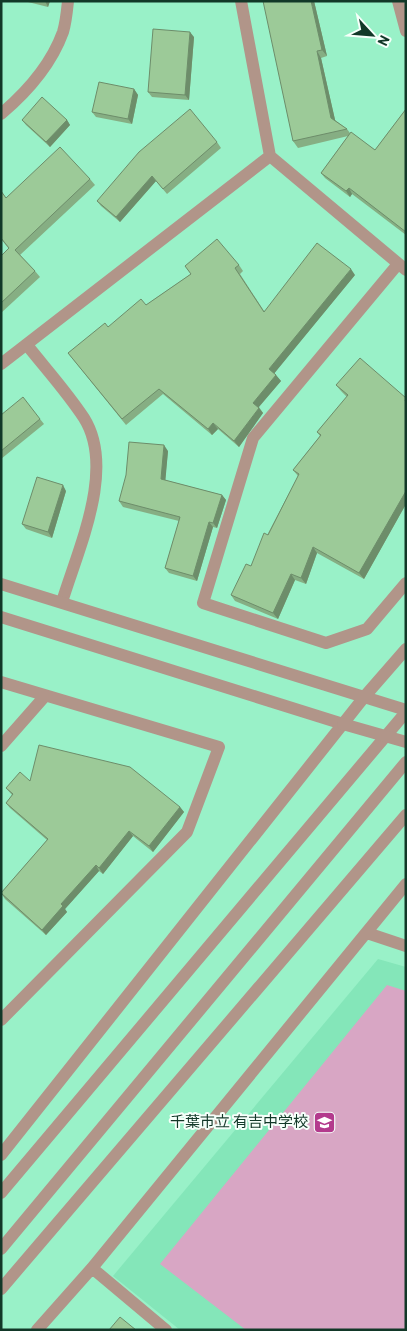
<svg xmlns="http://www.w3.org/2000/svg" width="407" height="1331" viewBox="0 0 407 1331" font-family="Barlow,'Noto Sans JP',sans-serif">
<rect width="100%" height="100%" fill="#99f1c8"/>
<path fill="#84e6b9" d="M378,959L406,967V1330H180L113,1276Z"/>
<path fill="#d8a6c4" d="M387,985L406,991V1330H246L160,1264Z"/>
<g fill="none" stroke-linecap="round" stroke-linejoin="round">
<path stroke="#b19589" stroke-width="12" d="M241,1L270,156L406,270
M398,1L406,31
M1,114C27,92 51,65 63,32C66,22 67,11 68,1
M398,264L253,438L203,603L326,643L367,629L406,583
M27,345C46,369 67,392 84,418C116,469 78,549 62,602
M1,364L270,156
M1,682L219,747L187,832L1,1020
M1,746L45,696
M367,933L406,946
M92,1268L166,1330
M37,1330L92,1268L406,884"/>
<path stroke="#b19589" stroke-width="12" d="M1,584L406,710
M1,617L343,724
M1,1155L365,696L406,649
M1,1193L406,712
M1,1249L406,762
M1,1289L406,815"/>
<path stroke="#b19589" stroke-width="12" d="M343,724L406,742"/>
</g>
<path fill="#86ae83" d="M24,1H50L48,7Z
M314,1L327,56L321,58L335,120L347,129L350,133L375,150L406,109V235L352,194L350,197L325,178L321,173L348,136L298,148L293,141Z
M194,37L189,100L152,97L148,92Z
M134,89L138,95L132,124L96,117L92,112Z
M22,120H67L70,125L50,147L26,125Z
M217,142L221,148L167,194L156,181L120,222L101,206L97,201Z
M90,179L95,185L20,255L35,271L40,277L1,313V256L9,249L1,239V191L6,198Z
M239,265L243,271L240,274L264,311L355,275L274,373L281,381L259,407L263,413L239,447L218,429L212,435L163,394L126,425L68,353L108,327L146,305L191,274L185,266Z
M336,385L406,398V504L364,579L317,553L306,584L295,580L278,619L235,601L231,595L251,566L298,476L293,470L320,436L317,432L347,397L341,391Z
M1,415L40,419L44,424L1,459Z
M168,451L165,480L222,495L226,500L217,528L213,527L197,581L169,573L165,568L179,521L123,507L119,501Z
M66,491L52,538L26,529L22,524Z
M30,781L180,807L184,812L153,852L133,836L103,874L99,871L65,909L67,912L46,935L5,899L1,893L47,840L10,808L6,803L12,795L6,788Z"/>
<path fill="#6d8d6a" d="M45,1H50L48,7Z
M311,1H314L327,56L322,50Z
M190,32L194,37L189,100L185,95Z
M317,51L321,58L336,124L331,118Z
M134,89L138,95L132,124L128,119Z
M67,120L70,125L50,147L46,142Z
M152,176L156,181L120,222L116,217Z
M349,188L352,194L350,197L346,191Z
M351,269L355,275L273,375L269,369Z
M276,375L281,381L257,409L253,403Z
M259,408L263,413L239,447L234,441Z
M213,423L218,429L212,435L208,429Z
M164,445L168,451L165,485L161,479Z
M63,485L66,491L52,538L48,532Z
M406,491V504L364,579L359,573Z
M222,495L226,500L217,528L213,523Z
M209,522L213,527L197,581L193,576Z
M313,547L317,553L306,584L301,578Z
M291,574L295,580L278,619L273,613Z
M180,807L184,812L153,852L149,846Z
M129,831L133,836L103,874L99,868Z
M96,865L99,871L65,909L67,912L46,935L42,930L61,904Z"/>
<path fill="#9cca98" stroke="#6d8d6a" d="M263,1H311L322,50L317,51L331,118L347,129L293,141Z
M153,29L190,32L185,95L148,92Z
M99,82L134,89L128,119L92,112Z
M42,97L67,120L46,142L22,120Z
M190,109L217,142L163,189L152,176L116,217L97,201L139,152Z
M406,109V232L349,188L346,191L321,173L351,132L375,150Z
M60,147L90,179L15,250L35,271L1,303V256L9,248L1,238V191L6,198Z
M217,239L239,265L235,268L264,312L317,243L351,269L269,369L276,375L253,403L259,408L234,441L213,423L208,429L159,389L122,419L68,353L105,323L108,327L141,299L146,305L191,274L185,266Z
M360,358L406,398L405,401L406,402V491L359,573L313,547L301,578L291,574L273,613L231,595L246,564L251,566L264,533L268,535L299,474L293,470L321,435L317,432L348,395L336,385Z
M23,397L40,419L1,451V415Z
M129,442L164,445L161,479L222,495L213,523L209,522L193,576L165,568L180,517L119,501L126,475Z
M37,477L63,485L48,532L22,524Z
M39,745L130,767L180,807L149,846L129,831L99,868L96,865L61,904L63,906L42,930L1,893L48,839L6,803L13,794L6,788L20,772L30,781Z
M120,1317L136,1330H109Z"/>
<defs>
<symbol id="school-square" viewBox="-11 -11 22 22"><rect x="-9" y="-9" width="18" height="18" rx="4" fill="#b33a8d" stroke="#f6fffa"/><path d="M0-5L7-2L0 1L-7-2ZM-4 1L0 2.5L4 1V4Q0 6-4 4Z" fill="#fff"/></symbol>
</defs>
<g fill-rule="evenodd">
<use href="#school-square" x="312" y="1110" width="25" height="25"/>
</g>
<g text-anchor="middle" stroke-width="4" stroke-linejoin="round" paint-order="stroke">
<g font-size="15" fill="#123828" stroke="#f6fffa" text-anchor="end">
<text x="308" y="1127">千葉市立 有吉中学校</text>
</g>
</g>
<rect width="407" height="1331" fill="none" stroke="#123828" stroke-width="5"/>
<g transform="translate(372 35) rotate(116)" stroke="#f6fffa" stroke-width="4" paint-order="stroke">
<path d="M0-4L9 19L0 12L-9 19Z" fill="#123828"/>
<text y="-8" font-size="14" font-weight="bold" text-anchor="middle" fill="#123828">N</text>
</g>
</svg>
